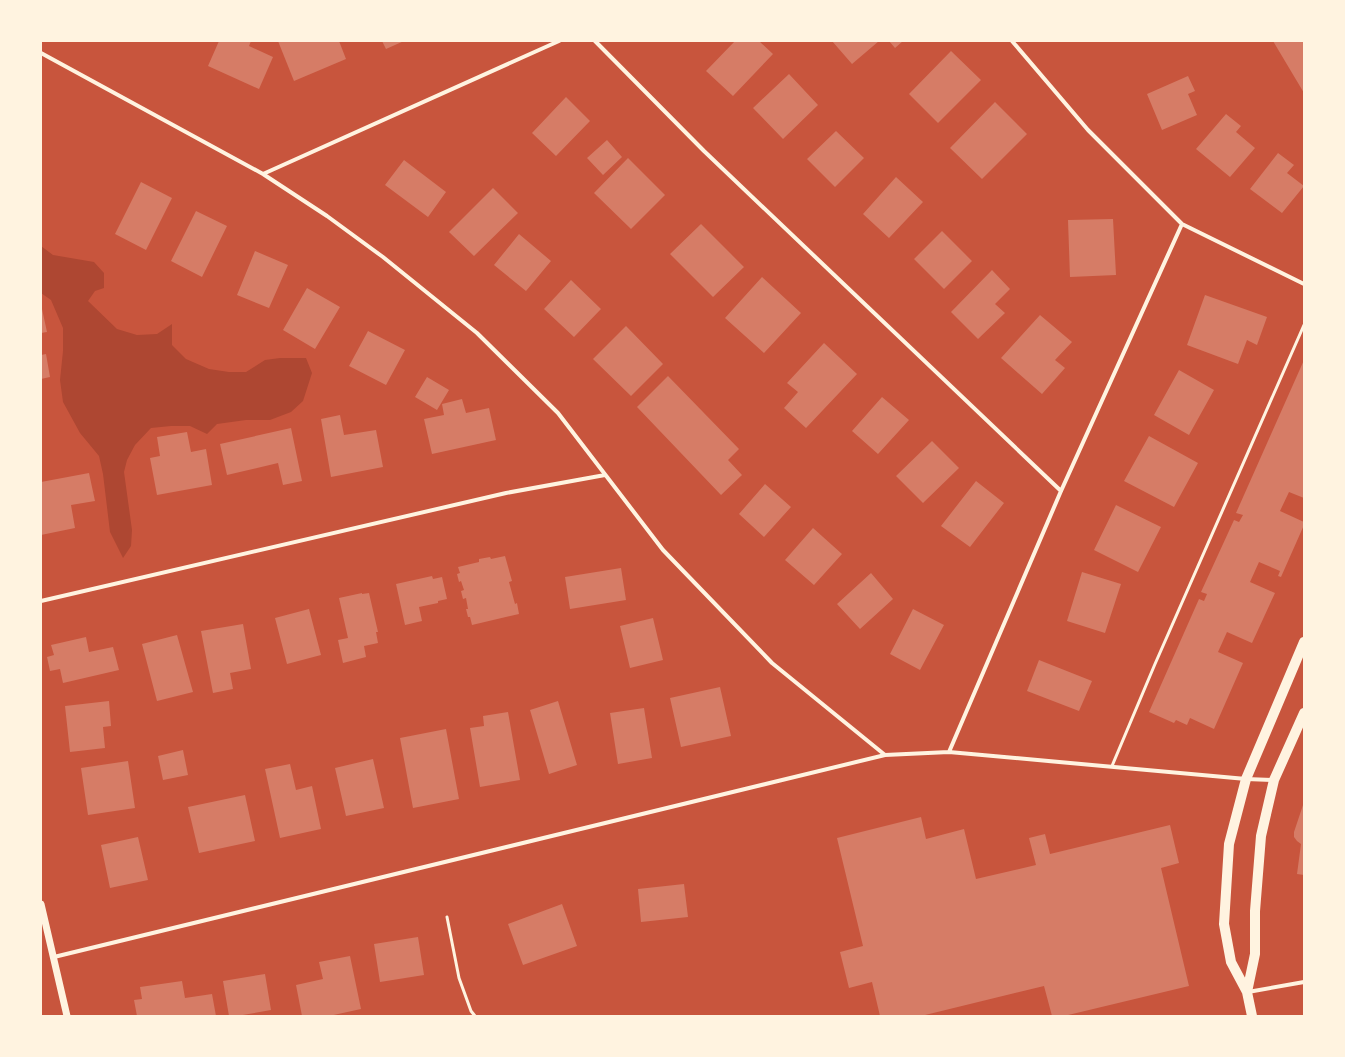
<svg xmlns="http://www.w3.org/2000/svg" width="1345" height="1057" viewBox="0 0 1345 1057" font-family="'Noto Serif',serif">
<rect width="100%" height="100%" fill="#c8553d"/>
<path fill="#ae4732" d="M41,246L53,255L94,262L104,273V288L95,291L88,301L117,329L137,335L157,334L172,324V345L186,359L209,369L229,372H246L265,360L280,358H306L312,373L303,401L291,412L270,420H246L217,424L207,434L190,426H171L151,428L135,445L127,460L124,472L132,530L131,546L123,558L110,532L103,474L99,456L80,433L63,402L60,380L63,351V328L51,300L41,293Z"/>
<path fill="#d67c66" d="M219,41H251L249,46L273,57L259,89L208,66Z
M278,41H339L346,59L294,81Z
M382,41H404L386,49Z
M735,41H759L773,54L733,96L706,71Z
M832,41H879L852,64Z
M889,41H903L895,48Z
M1273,41H1304V93Z
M951,51L981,80L938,123L909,94Z
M789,74L818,105L783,139L753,108Z
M1188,76L1195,91L1188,94L1197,115L1162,130L1147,94Z
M566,97L590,121L556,156L532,133Z
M995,102L1027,134L982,179L950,148Z
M1226,114L1241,126L1236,132L1255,148L1230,177L1196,149Z
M836,131L864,158L835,187L807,159Z
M607,140L622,157L603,175L587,158Z
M1278,153L1294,165L1287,173L1304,186L1282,213L1250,189Z
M628,158L665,195L631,229L594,193Z
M404,160L446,192L428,217L385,185Z
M896,177L923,202L889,238L863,214Z
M141,182L172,198L146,250L115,234Z
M493,188L518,213L474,256L449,232Z
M196,211L227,226L202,277L171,261Z
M1113,219L1116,275L1070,277L1068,220Z
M701,224L744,267L713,297L670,254Z
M942,231L972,261L944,289L914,259Z
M519,234L551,261L526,291L494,265Z
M255,251L288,265L269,308L237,295Z
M992,270L1010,289L995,304L1005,313L978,339L951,312Z
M762,277L801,313L764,353L725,318Z
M571,280L601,309L574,337L544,309Z
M307,288L340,307L315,349L283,330Z
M1205,295L1267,317L1257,345L1247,340L1238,364L1187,345Z
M42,309L47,332L41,333V310Z
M1040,315L1072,342L1055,360L1065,368L1042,394L1001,358Z
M626,326L663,364L631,396L593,359Z
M368,331L405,350L386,385L349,366Z
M824,343L857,374L806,428L784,408L798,392L787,383Z
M46,354L50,377L41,379V355Z
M1304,360V498L1289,492L1280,511L1304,522V525L1281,577L1278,576L1280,571L1259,562L1250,582L1275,593L1252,643L1227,632L1218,652L1243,663L1214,729L1190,718L1187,725L1176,720L1174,723L1149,712L1199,599L1204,601L1207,594L1201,592L1234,520L1239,522L1243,515L1236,513Z
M1179,370L1214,390L1189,435L1154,415Z
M668,376L739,449L728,460L742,475L721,495L637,407Z
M427,377L449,390L437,410L415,397Z
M882,397L909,420L878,454L852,431Z
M462,399L466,413L489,408L496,440L432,454L424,419L444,415L442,404Z
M340,415L344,435L376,430L383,467L331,477L321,419Z
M291,428L302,481L283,485L278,463L227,475L220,444Z
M187,432L191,452L206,449L212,485L157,495L150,458L160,456L157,437Z
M1149,436L1198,463L1174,507L1124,481Z
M932,441L959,468L923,503L896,476Z
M89,473L95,501L71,505L75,528L41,535V482Z
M976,481L1004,503L970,547L941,526Z
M765,484L791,507L764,537L739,514Z
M1116,505L1161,527L1138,572L1094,550Z
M813,528L842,554L814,585L785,560Z
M505,556L512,581L509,582L515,604L517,603L519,614L472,625L470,617H468L466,609H468L466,598L463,599L461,591L464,590L461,581L459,582L457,574L460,573L458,567L479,562V559L490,557L491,559Z
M621,568L626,600L570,609L565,577Z
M1082,572L1121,584L1105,633L1067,621Z
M871,573L893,599L860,629L837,604Z
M432,576L433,579L442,577L447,599L438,601V603L419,607L422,621L405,625L396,584Z
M362,593V594L369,593L378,632H376L378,643L364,646L366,657L343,663L338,640L348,638L339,598Z
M309,609L321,655L287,664L275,618Z
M913,609L944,625L920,670L890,654Z
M653,618L663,660L630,668L620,626Z
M243,624L251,669L230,673L233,689L213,693L201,631Z
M177,635L193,692L157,701L142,644Z
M86,637L89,652L113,647L119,670L63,683L60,669L50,671L47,657L54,655L51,645Z
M1039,660L1092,681L1079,711L1027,691Z
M720,687L731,736L681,747L670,698Z
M109,701L111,726L103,727L105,748L70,752L65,706Z
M558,701L577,765L549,774L530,710Z
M644,708L652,758L618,764L610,713Z
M508,712L520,780L480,787L470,728L484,726L483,716Z
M446,729L459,799L413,808L400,738Z
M183,750L188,775L163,780L158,756Z
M373,759L384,808L346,816L335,768Z
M128,761L135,808L88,815L81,768Z
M290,764L296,790L312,786L321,829L280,838L265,769Z
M245,795L255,841L199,853L188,807Z
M1304,802V875L1297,874L1301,844L1297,841L1294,837V832Z
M921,817L926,839L964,829L976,879L1036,865L1029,838L1045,834L1050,854L1170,825L1179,863L1161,868L1189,986L1064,1016H1052L1044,986L921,1016H880L872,982L849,988L840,952L863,946L837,838Z
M138,837L148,880L110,888L101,845Z
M684,884L688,917L641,922L638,889Z
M562,904L577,946L523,965L508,924Z
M418,937L424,975L380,982L374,944Z
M350,956L361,1009L329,1016H302L296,985L323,979L319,962Z
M265,974L271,1010L237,1016H229L223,981Z
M182,981L185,998L212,994L216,1016H137L134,1000L142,999L140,987Z"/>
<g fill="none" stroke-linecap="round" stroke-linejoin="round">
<path stroke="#fff3e0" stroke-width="3" d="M1112,766L1155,664L1304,325
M447,917L459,978L471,1011L475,1016"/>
<path stroke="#fff3e0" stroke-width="4" d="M595,41L704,151L1061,491
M1012,41L1088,130L1182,224L1304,284
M41,53L263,174L327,216L383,257L477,333L558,413L663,550L772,663L885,755L949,752L1246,779L1274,780
M263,174L559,41
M41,601L506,493L605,475
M949,752L1061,491L1182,224
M54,957L885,755
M1248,992L1304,982"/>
<path stroke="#fff3e0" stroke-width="7" d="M41,904L67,1016"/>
<path stroke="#fff3e0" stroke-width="10" d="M1247,992L1255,954V911L1261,836L1274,780L1304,713
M1252,1016L1247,992L1231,962L1224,924L1229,844L1246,779L1304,642"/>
</g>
<rect width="1345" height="1057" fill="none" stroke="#fff3e0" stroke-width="84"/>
</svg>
